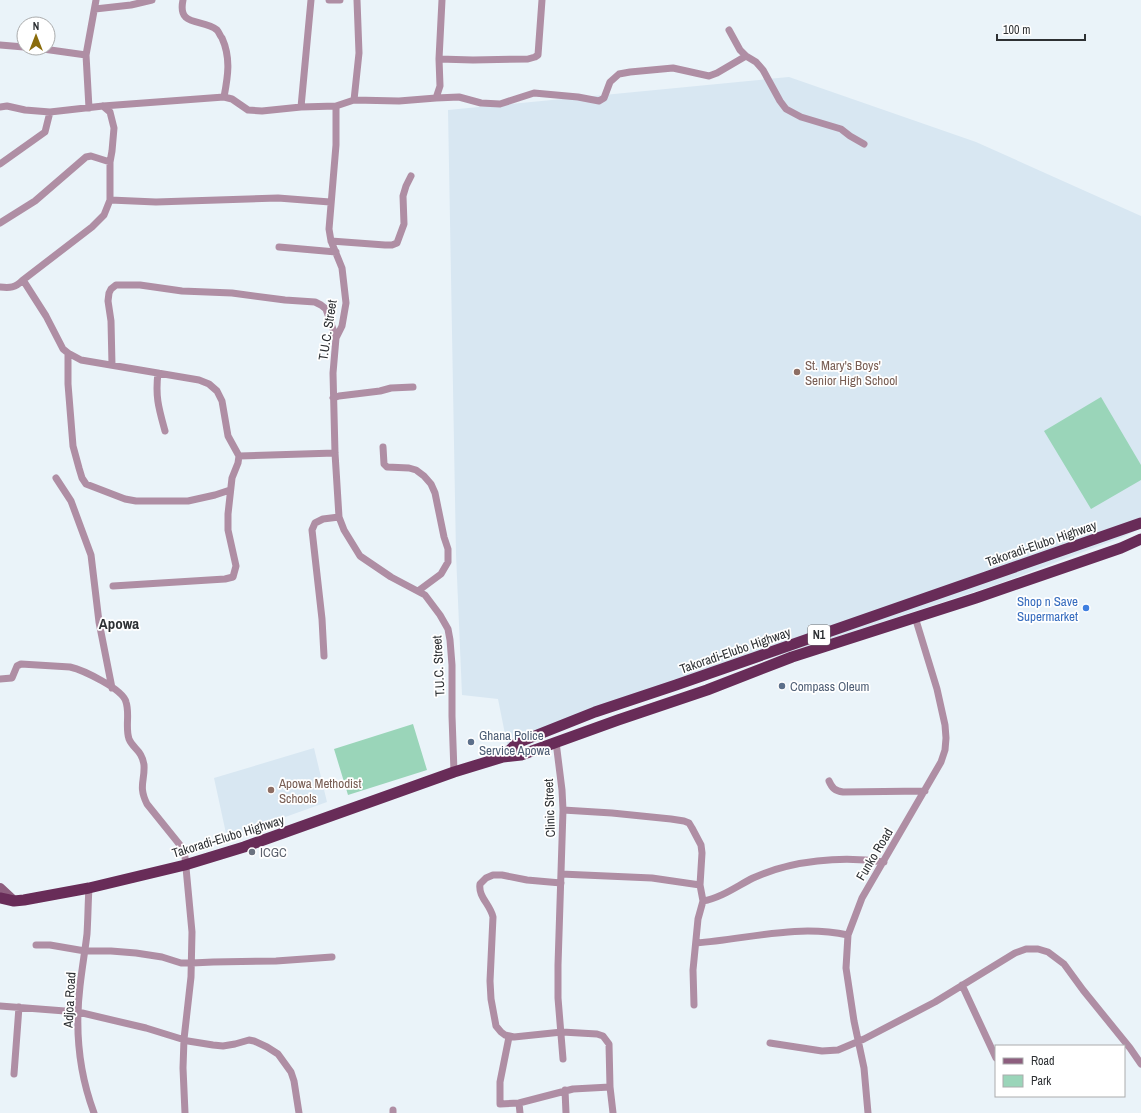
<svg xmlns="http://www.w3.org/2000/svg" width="1141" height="1113" viewBox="0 0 1141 1113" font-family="'Archivo Narrow',sans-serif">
<rect width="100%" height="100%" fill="#eaf3f9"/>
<path fill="#d8e7f2" d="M789,77L976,142L1141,216V528L1123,537L998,584L507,744L498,699L462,695L456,554L448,110Z
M314,748L327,802L227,838L214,778Z"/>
<path fill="#9ad5b9" d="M1101,397L1141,465V480L1091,509L1044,431Z
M413,724L427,770L348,795L334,749Z"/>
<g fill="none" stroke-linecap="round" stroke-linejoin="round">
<path stroke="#af8ea4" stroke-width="7" d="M183,0C177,28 203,18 217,30C219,32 220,36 222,38C231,58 228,76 224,97L232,99L248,110L262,111L301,107L336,106L354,100L399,101L436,98L459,97L481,103L500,104L534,93L578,97L599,101L604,98L610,82L619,74L630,72L673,68L709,76L717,73L746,56
M329,0H340
M95,9L131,5L152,0
M729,30L740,50L746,56L756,62L763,70L780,101L786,109L801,117L841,129L850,136L864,144
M0,45L24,47
M36,48L86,55
M439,59L473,60L528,59L535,57L538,55L542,0
M436,98L440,86L439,59L442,0
M354,100L359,53L357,0
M336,106V145L329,229L331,241L342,268L346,303L342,326L336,338L333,373L335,453L339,517L344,530L360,556L391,577L425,595L440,615L448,629L450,640L452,665V716L454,772
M0,107L7,106L25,110L50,112L45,132L0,164
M301,107L311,0
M89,108L86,55L96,0
M50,112L103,106L224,97
M110,200L156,202L278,198L330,202
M0,223L35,201L86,157L91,156L110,162
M331,241L385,245H392L397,243L404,224L403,196L406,186L411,176
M279,247L336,252
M23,280L46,316L63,349L68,353L81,360L199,380L209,384L217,391L222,401L228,436L239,456L238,463L232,478L228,514V530L236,566L233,577L225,579L113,586
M0,287C10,288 15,288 23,280L92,227L104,215L110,200V162L112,151L114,128L110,112L103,106
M68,353V384L73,446L79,468L82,478L86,484L125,499L136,501H188L215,495L230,490
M112,365L111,321L108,301L109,293L111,289L116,285H140L182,291L232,293L285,300L315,302L321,305L326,309L336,338
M158,373C155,397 159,409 165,431
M333,398L339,396L380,391L391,388L413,387
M383,447L384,464L387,467L409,468L416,470L424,476L431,484L435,493L444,537L448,549V562L441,574L418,591
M239,456L335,453
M56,478L71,501L91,555L99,622L112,688
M324,656L322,619L312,530L315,523L323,519L339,517
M0,679L12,678L17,666L21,664L70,667C83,670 123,689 126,702C130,714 125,727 129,739C133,749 142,750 144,765C145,781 138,786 147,804L180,845L185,857L192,932L191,977L184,1039L183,1068L185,1113
M556,742L562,790L563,810L558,965V998L563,1059
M829,781C832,788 835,791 843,792L925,791
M563,810L612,813L671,819L684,821L689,823L692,828L701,845L702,853L700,885L703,901L698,919L693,970L694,1005
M561,874L652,878L700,885
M561,883L527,880L502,875H493L486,878L480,884C478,897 490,904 493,917L490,981L491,999L496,1026L501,1032L505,1035L514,1037L562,1032L597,1034L603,1036L609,1044L610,1087L613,1113
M89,888C88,903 88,918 87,934C85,951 82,968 80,986C75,1028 79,1073 94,1113
M703,901C721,898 737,886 753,878C792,860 842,856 884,862
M696,943C748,939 796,924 848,935
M36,945H50L85,951H111L136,953L162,957L181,963H192L213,962L276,961L332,957
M962,985L996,1058
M0,1006L78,1012L146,1028L188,1041L213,1045L223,1046L235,1044L249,1040L254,1041L267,1047L278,1054L291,1072L294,1081L299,1113
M509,1037L500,1082V1104L519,1103L573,1089L610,1087
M770,1043L822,1051L838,1050L864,1039L935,1002L1015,953L1026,949H1038L1048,952L1064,964L1083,990L1130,1048L1141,1064
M14,1074L19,1007
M565,1090L566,1113
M519,1103L520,1113
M393,1110V1113
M868,1113L864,1068L854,1021L846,968L848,935L862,898L941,762L945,750L946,738L945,725L937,689L915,617"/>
<path stroke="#8d5e7e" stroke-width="10" d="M0,888L14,901"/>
<path stroke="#682c58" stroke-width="11" d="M503,757L517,743L595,712L676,685L1141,523
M0,898L14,901L24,900L89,888L185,865L244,847L454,772L503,757L521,755L618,720L707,690L792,657L976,598L1121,548L1141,539"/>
</g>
<g fill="#8d6e63" stroke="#fff" stroke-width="1.5">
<circle cx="797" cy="372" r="4"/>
<circle cx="271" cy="790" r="4"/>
</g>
<circle fill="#3f7fe0" stroke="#fff" stroke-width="1.5" cx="1086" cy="608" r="4"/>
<g fill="#5c6f8a" stroke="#fff" stroke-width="1.5">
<circle cx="782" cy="686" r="4"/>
<circle cx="471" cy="742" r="4"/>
</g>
<circle fill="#6b7280" stroke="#fff" stroke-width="1.5" cx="252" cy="852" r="4"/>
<g text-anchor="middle" stroke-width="3.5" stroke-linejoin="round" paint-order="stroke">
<rect fill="#fff" stroke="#6c6e70" stroke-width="1" x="808" y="625" width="22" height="20" rx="3"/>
<g font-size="12" font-weight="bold" fill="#2d3033">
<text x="819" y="639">N1</text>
</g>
<g font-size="13" fill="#2d3033" stroke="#fff">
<text transform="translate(327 330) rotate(-81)" y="5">T.U.C. Street</text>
<text transform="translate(1041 543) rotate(-19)" y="5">Takoradi-Elubo Highway</text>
<text transform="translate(735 650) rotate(-19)" y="5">Takoradi-Elubo Highway</text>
<text transform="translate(438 666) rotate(-93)" y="5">T.U.C. Street</text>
<text transform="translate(549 808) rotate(-92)" y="5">Clinic Street</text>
<text transform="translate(228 836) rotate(-17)" y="5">Takoradi-Elubo Highway</text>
<text transform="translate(874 854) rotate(-59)" y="5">Funko Road</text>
<text transform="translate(69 1000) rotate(-87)" y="5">Adjoa Road</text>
</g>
<g font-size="13" fill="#785e54" stroke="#fff" text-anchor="start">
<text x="805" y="370">St. Mary's Boys'<tspan x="805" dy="15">Senior High School</tspan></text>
<text x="279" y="788">Apowa Methodist<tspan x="279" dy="15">Schools</tspan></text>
</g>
<g font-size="13" fill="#366cbe" stroke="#fff" text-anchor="end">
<text x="1078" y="606">Shop n Save<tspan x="1078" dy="15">Supermarket</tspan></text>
</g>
<g font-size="13" fill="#4e5e75" stroke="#fff" text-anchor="start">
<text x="790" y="691">Compass Oleum</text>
<text x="479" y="740">Ghana Police<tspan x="479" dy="15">Service Apowa</tspan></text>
</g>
<g font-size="13" fill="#5b616d" stroke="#fff" text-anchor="start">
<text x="260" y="857">ICGC</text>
</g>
<g font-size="15" font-weight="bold" fill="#2d3033" stroke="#fff">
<text x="119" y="629">Apowa</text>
</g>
</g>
<rect x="995" y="1045" width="130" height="52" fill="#ffffff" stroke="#abacad"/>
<rect x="1003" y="1058" width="20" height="6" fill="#8d5e7e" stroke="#abacad"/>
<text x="1031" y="1065" font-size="12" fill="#2d3033">Road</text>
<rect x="1003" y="1075" width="20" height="12" fill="#9ad5b9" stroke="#abacad"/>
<text x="1031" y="1085" font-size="12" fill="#2d3033">Park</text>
<g transform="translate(36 36)"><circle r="19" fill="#ffffff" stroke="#abacad"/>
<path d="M0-3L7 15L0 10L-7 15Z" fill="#8a6c0b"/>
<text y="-6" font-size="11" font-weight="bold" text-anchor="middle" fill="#2d3033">N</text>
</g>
<path d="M997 34v6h88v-6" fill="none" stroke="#2d3033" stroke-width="2"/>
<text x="1003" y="34" font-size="12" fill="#2d3033" stroke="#ffffff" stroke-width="3" paint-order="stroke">100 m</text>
</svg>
